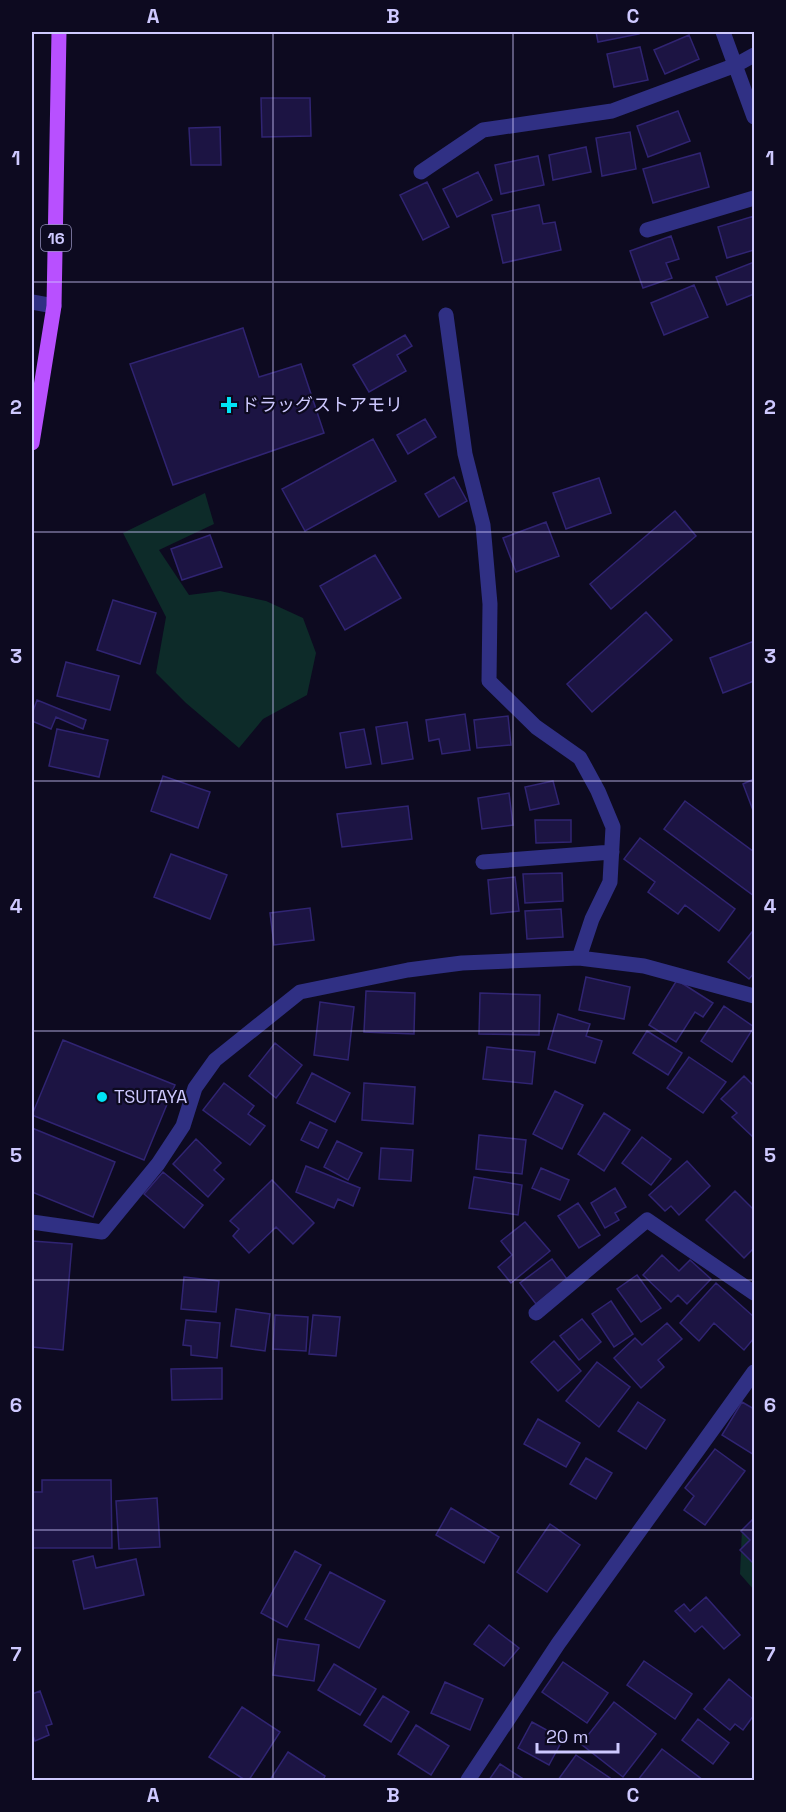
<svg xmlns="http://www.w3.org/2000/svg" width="786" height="1812" viewBox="0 0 786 1812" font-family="'Space Grotesk','Noto Sans JP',sans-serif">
<rect width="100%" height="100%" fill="#0d0a20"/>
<path fill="#0d2b29" d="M205,493L214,524L159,550L189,595L220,591L266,601L303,618L316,653L307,695L263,719L239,748L186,703L156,673L166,617L123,533Z
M742,1528L754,1548V1590L740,1574Z"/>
<path fill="#1c1443" stroke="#302472" stroke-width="1.5" d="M596,32H639V34L598,42Z
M689,35L699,59L665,74L654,50Z
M640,47L648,80L614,87L607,54Z
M261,98H310L311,136L262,137Z
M678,111L690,141L648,157L637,126Z
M220,127L221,165H191L189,128Z
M630,132L636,169L602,176L596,138Z
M586,147L591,172L553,180L549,155Z
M700,153L709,187L653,203L643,169Z
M538,156L544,185L501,194L495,165Z
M478,172L492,200L457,217L443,189Z
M427,182L449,227L423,240L400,195Z
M539,205L543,224L555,222L561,250L503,263L492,215Z
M754,216V250L727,258L718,227Z
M671,236L679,259L666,263L672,278L643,288L630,251Z
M754,262V294L727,305L716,277Z
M694,285L708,317L664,335L651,303Z
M243,328L259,377L301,364L324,433L173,485L130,364Z
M405,335L412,346L397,355L406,371L369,392L353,365Z
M425,419L436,437L408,454L397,435Z
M373,439L396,481L305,531L282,489Z
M454,477L467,501L439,517L425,494Z
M599,478L611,513L566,529L553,493Z
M675,511L696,536L611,609L590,584Z
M546,522L559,556L516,572L503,538Z
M210,535L222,567L182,580L171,549Z
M375,555L401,598L345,630L320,586Z
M113,600L156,613L140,664L97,650Z
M646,612L672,640L592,712L567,684Z
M754,641V681L723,693L710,658Z
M66,662L119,676L110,710L57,696Z
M37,700L86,720L83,729L56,717L51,729L32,721V714Z
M465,714L470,750L442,754L439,739L429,741L426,720Z
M508,716L511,745L477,748L474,720Z
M407,722L413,759L382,764L376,727Z
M57,729L108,740L99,777L49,766Z
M364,729L371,764L346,768L340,733Z
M163,776L210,792L198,828L151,811Z
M754,779V813L743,784Z
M553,781L559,804L530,810L525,787Z
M509,793L513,825L482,829L478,798Z
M685,801L754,852V896L664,829Z
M408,806L412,839L342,847L337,814Z
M535,820H571V842L536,843Z
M640,838L735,909L719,931L685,905L678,914L648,892L655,882L624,859Z
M171,854L227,875L210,919L154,897Z
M562,873L563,901L525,903L523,874Z
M515,877L519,911L491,914L488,880Z
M310,908L314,940L274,945L270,913Z
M561,909L563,937L527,939L525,911Z
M752,932L754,933V973L749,979L728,962Z
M586,977L630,987L624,1019L579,1010Z
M677,980L713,1003L703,1017L695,1012L676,1042L649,1025Z
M366,991L415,993L414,1034L364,1032Z
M480,993L540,995L539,1035L479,1034Z
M320,1002L354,1007L348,1060L314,1055Z
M724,1006L754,1027L732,1062L701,1041Z
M558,1014L590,1024L586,1036L602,1041L595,1063L548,1049Z
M647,1031L682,1053L668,1075L633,1053Z
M63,1040L175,1085L144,1160L32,1115Z
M275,1043L302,1065L276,1098L249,1076Z
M487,1047L535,1052L532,1084L483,1079Z
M689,1057L726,1082L703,1113L667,1088Z
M312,1073L350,1093L335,1122L297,1103Z
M744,1076L754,1086V1138L732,1117L737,1113L721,1099Z
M224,1083L254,1106L248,1114L265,1126L250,1145L203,1110Z
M364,1083L415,1087L413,1124L362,1120Z
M555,1091L583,1105L562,1149L533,1134Z
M604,1113L630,1130L604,1171L578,1154Z
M310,1122L327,1130L318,1148L301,1140Z
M32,1128L115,1162L93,1217L32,1192Z
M479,1135L526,1140L522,1174L476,1169Z
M642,1137L671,1159L651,1185L622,1163Z
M196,1139L221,1163L214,1170L224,1179L208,1197L173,1164Z
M337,1141L362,1153L348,1180L324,1167Z
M381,1148L413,1150L411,1181L379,1179Z
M687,1161L710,1186L679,1215L671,1206L665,1211L649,1195Z
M306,1166L360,1188L353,1206L338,1199L334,1208L296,1192Z
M541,1168L569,1180L560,1200L532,1188Z
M163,1172L203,1205L184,1228L144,1194Z
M474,1177L522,1185L518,1215L469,1208Z
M272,1180L314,1223L293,1244L276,1227L249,1253L233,1236L239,1229L230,1221Z
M615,1188L626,1207L615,1213L619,1220L605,1228L591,1203Z
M735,1191L754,1210V1248L744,1258L706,1220Z
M578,1203L600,1235L579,1248L558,1216Z
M525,1222L550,1251L511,1283L498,1267L512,1255L501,1241Z
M32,1241L72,1244L63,1350L32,1347Z
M662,1255L679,1271L690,1260L711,1279L687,1304L678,1295L671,1302L643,1275Z
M552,1259L567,1279L536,1304L520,1283Z
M637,1275L661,1308L641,1322L617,1289Z
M184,1277L219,1281L216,1312L181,1309Z
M716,1283L754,1317V1338L744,1350L714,1323L699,1341L680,1323Z
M611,1301L633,1334L614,1347L592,1314Z
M236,1309L270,1314L265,1351L231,1346Z
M275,1315L308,1317L306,1351L273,1349Z
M313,1315L340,1317L336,1356L309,1354Z
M582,1319L601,1342L579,1360L560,1336Z
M186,1320L220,1323L217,1358L191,1355V1346L183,1345Z
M667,1323L682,1339L658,1360L664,1367L641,1388L614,1358L635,1338L642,1345Z
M554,1341L581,1371L558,1391L531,1362Z
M597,1362L630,1387L599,1427L566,1401Z
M222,1368V1399L172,1400L171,1369Z
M638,1402L665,1420L646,1449L618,1431Z
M742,1402L754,1409V1455L722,1435Z
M538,1419L580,1443L566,1467L524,1444Z
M715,1449L745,1471L705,1525L684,1510L694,1496L685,1488Z
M586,1458L612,1473L596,1499L570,1484Z
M42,1480H111L112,1548H32V1492H42Z
M157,1498L160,1547L119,1549L116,1501Z
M451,1508L499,1537L484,1563L436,1535Z
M754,1518V1564L740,1550L750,1540L741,1531Z
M550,1524L580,1545L547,1592L517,1572Z
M295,1551L321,1565L287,1627L261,1613Z
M93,1556L96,1568L136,1559L144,1595L84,1609L73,1561Z
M330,1572L385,1601L359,1648L305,1619Z
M706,1597L740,1635L724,1649L702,1626L695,1632L675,1611L684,1604L690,1611Z
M489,1625L519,1648L504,1666L474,1644Z
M278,1639L319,1645L314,1681L273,1675Z
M644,1661L692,1694L675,1719L627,1685Z
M563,1662L608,1693L587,1723L542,1692Z
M334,1664L376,1689L360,1715L318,1690Z
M729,1679L754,1700V1715L743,1730L735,1724L730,1730L704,1709Z
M445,1682L483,1699L470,1730L431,1713Z
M40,1691L52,1724L46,1726L49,1735L35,1741L32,1733V1694Z
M383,1696L409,1712L391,1742L364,1725Z
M614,1702L656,1734L623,1777L581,1744Z
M242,1707L280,1732L249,1780H245L209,1757Z
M698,1719L729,1743L713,1764L682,1740Z
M532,1722L563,1739L549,1765L518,1748Z
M416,1725L449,1746L431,1775L398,1754Z
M662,1749L703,1780H638Z
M288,1752L325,1776L323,1780H270Z
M576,1755L613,1780H558Z
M500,1764L525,1780H489Z"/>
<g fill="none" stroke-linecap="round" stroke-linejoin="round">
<path stroke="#303084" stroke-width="15" d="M723,32L754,117
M421,172L483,130L612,111L736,65L754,55
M647,230L754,198
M32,302L54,306
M446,315L465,454L483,525L490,604L489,681L536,727L580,758L598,791L613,827L610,882L592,919L579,958
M483,862L612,852
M32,1222L102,1232L158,1164L183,1126L195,1088L215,1060L300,992L408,970L462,963L579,958L644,966L754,996
M536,1313L647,1220L754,1293
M468,1780L558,1644L754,1372"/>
<path stroke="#b850ff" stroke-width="15" d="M32,443L54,306L59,32"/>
</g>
<path fill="none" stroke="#cec9ff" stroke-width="1.5" stroke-opacity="0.55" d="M273,32V1780M513,32V1780M32,282H754M32,532H754M32,781H754M32,1031H754M32,1280H754M32,1530H754"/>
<g fill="#00e4f4" stroke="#0d0a20" stroke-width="2">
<path d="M226 396h6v6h6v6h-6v6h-6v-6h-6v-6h6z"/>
<circle cx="102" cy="1097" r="6"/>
</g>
<g text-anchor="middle" stroke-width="4.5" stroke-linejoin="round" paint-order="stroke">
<rect fill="#0d0a20" stroke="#9490bc" stroke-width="1.5" x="41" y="225" width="30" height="26" rx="4.5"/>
<g font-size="16" font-weight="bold" fill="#cec9ff">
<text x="56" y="244">16</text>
</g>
<g font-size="18" fill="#cec9ff" stroke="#0d0a20" text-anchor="start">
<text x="241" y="411">ドラッグストアモリ</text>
<text x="114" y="1103">TSUTAYA</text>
</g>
</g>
<rect width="786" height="1812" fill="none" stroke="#0d0a20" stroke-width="66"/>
<path d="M537 1743v9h81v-9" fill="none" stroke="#cec9ff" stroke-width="3"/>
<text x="546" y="1743" font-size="18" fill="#cec9ff" stroke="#0d0a20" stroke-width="4.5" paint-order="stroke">20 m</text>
<rect x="33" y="33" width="720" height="1746" fill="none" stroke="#cec9ff" stroke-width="2"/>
<g font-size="20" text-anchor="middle" font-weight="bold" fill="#cec9ff">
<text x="153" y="23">A</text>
<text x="393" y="23">B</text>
<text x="633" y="23">C</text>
<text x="16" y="165">1</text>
<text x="770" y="165">1</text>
<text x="16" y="414">2</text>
<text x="770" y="414">2</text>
<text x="16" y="663">3</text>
<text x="770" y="663">3</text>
<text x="16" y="913">4</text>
<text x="770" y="913">4</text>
<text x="16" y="1162">5</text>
<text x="770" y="1162">5</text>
<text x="16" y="1412">6</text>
<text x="770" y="1412">6</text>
<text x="16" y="1661">7</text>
<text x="770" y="1661">7</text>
<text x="153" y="1802">A</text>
<text x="393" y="1802">B</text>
<text x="633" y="1802">C</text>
</g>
</svg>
